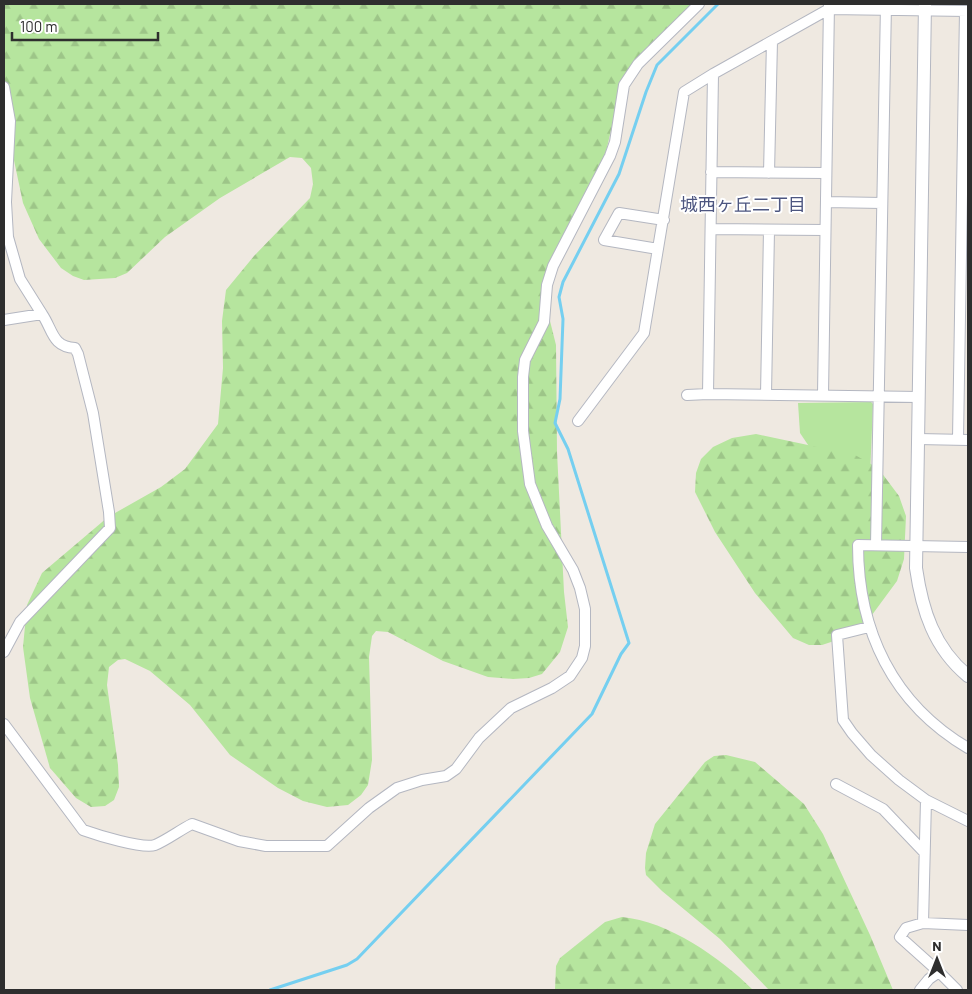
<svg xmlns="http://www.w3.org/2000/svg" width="972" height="994" viewBox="0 0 972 994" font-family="Barlow,'Noto Sans JP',sans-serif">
<defs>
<pattern id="forest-firs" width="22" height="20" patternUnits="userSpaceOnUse" patternTransform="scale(1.25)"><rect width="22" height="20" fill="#b6e59e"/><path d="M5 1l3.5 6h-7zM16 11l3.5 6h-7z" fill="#9dc588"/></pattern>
</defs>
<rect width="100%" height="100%" fill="#efe9e1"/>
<path fill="#b6e59e" d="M871,402L873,404L869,500L829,476L800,433L798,403Z"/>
<path fill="url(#forest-firs)" d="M4,4H696L674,27L619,95L603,165L550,267L545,301L556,345L557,452L564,592L568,627L560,652L542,674L529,678L513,679L488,677L443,661L388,632L376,631L372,636L369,657L372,760L368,785L361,795L348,805L327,807L303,801L278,788L230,755L190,705L150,671L125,659L118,660L109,667L107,685L118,765L119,787L114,800L105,806L91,807L76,798L50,768L30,698L23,647L27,605L42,573L108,517L161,487L185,469L218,424L223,368L222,321L226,290L254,256L310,198L313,184L311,168L302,158L290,157L220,198L165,237L127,273L115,278L84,280L73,276L61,268L39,239L23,203L4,113Z
M756,434L855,455L878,468L899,496L906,516L904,559L897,581L869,619L834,641L822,645H809L793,638L755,593L715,532L695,492L696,473L701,459L713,447L732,438Z
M726,755L755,762L804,804L823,834L870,935L893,990H769L720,939L662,891L646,875L645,868L646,853L655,824L705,762L714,756Z
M622,917C668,921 721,958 753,990H555L556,966L560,958L605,922Z"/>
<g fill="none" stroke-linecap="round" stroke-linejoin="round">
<path stroke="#75cff0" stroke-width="3" d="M270,990L347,965L357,959L592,714L621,654L629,643L568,449L555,423L560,399L563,319L559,297L563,282L619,174L646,92L657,65L718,4"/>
<defs>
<path id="minor" d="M713,74L708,394L919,397
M4,87L10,121L6,202L8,237L20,279L42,314
M711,172L826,173
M769,173L772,41
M826,202L882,203
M711,229L825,230
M658,249L604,240L619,213L664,220
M4,320L42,314C53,330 52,347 75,348L78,354L93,413L109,512L110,528L20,622L4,652
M687,395L708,394
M766,395L769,230
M823,395L829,4
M578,421L644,333L684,92L713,74L829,9L968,11
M918,439L968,440
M958,439L965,11
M876,545L886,4
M968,547L858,545C858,631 893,704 968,748
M869,627L837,635L843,720L852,733L871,755L899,780L926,800L968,821
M4,724L83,830C97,835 142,849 155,845C167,840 180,830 192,824L239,841L266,846H327L369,808L397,788L422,780L446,776L456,769L479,738L511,708L552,688L570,676L582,658L585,646V609L580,588L573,570L547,526L530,484L523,431V377L525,360L544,322L547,285L553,266L610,156L615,142L624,85L638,64L699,4
M836,784L883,809L924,852
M926,800L923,923L968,925
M939,972L957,990
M920,990L929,979L939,972L900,937L906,928L923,923"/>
<path id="tertiary" d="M925,4L916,568C922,610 934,648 968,676"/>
</defs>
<use href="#minor" stroke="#b4b7c1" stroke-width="12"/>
<use href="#tertiary" stroke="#b4b7c1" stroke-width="14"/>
<use href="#minor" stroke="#fff" stroke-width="10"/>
<use href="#tertiary" stroke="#fff" stroke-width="12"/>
</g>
<g text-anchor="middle" stroke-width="4" stroke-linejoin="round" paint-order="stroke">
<g font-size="18" fill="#4d5680" stroke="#fff">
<text x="743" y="211">城西ヶ丘二丁目</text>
</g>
</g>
<rect width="972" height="994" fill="none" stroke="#2e2e2e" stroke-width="10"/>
<g transform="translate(937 959)" stroke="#ffffff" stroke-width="4" paint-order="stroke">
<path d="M0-4L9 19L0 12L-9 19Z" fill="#2e2e2e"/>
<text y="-8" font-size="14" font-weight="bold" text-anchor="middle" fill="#2e2e2e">N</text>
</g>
<path d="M12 32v8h146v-8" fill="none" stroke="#2e2e2e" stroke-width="2.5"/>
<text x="20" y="32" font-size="15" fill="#2e2e2e" stroke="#ffffff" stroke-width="4" paint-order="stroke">100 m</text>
</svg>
